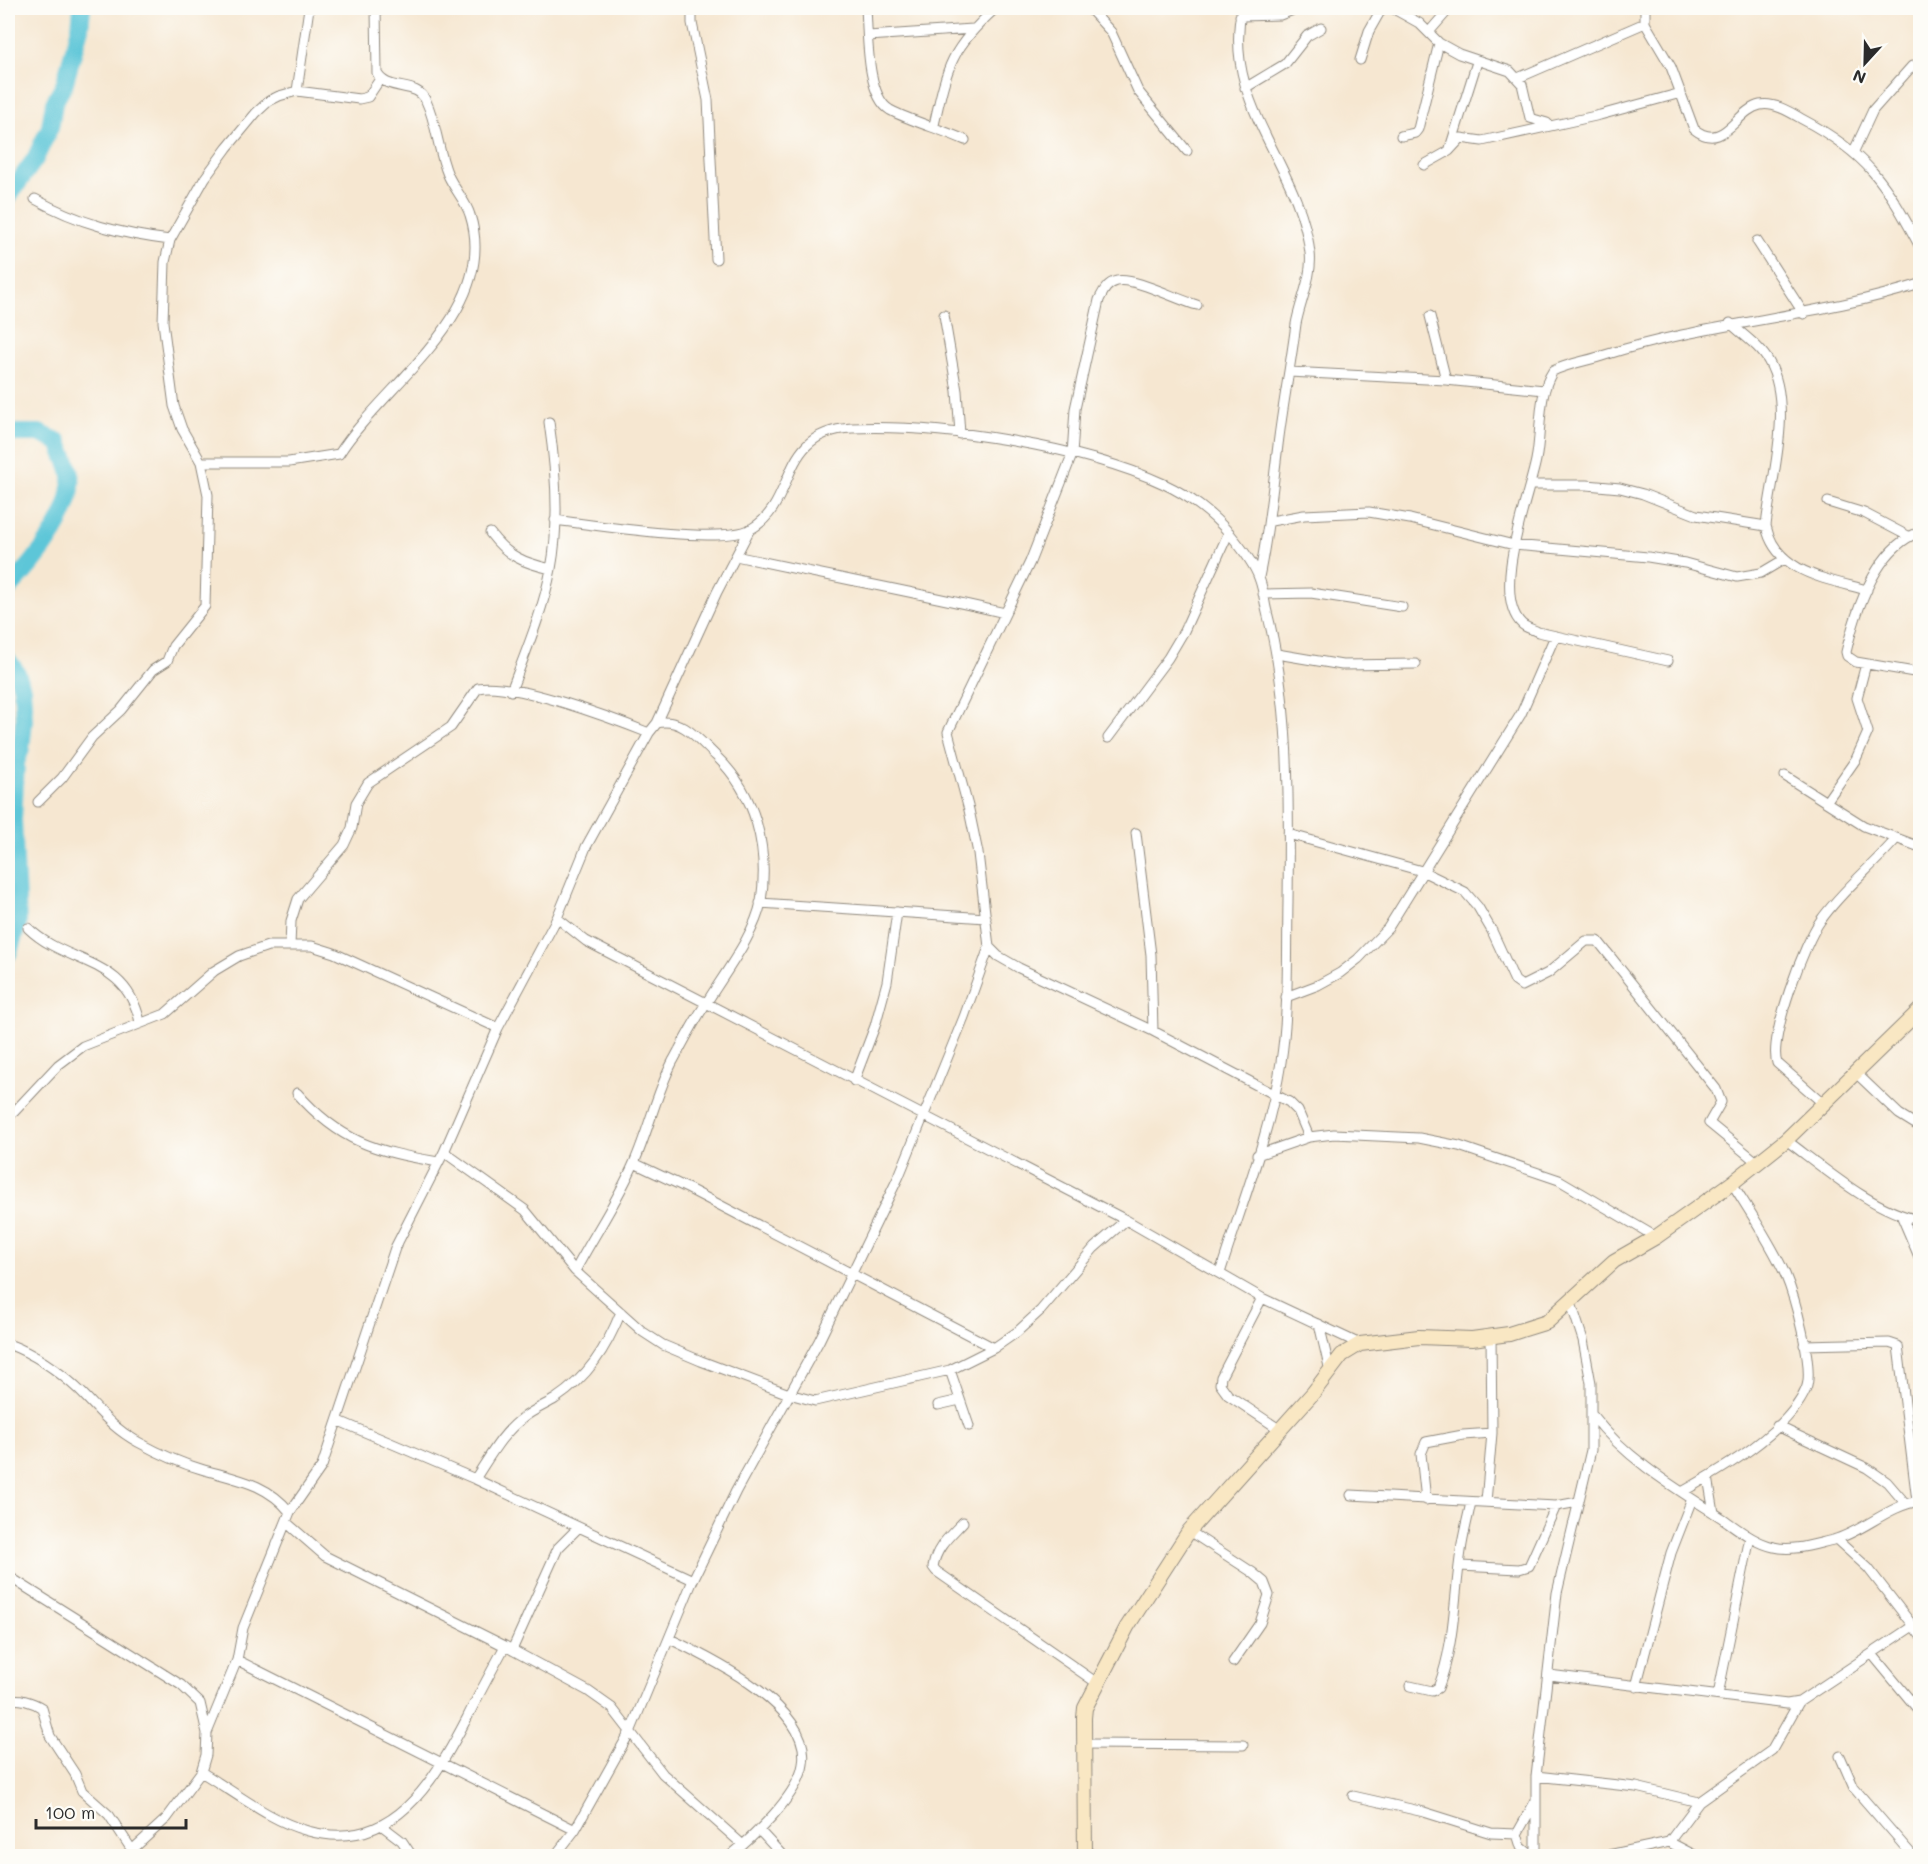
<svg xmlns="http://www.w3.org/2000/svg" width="1928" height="1864" viewBox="0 0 1928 1864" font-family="Mali,sans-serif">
<rect width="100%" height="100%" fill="#fdfcf7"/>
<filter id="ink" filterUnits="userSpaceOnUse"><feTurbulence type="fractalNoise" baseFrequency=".0167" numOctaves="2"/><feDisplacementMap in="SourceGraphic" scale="12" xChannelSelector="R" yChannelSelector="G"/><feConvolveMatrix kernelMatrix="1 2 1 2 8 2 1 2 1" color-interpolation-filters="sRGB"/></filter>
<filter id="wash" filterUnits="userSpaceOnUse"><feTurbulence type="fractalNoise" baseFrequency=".008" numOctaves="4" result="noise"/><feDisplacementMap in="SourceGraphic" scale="24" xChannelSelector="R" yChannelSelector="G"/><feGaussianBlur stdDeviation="1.35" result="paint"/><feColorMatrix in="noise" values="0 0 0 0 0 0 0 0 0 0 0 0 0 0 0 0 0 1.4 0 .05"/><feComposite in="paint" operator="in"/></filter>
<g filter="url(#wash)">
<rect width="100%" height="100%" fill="#f6e7d1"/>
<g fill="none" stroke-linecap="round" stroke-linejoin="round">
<path stroke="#5dc6d8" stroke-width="18" d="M8,197L35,159L50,127L54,103L64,85L80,28L82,8
M8,433H39L59,442C62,452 70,465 71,476C75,515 33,564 8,590
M8,660L17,673L22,689L24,720L21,749L16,762L13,820L18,923L8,954"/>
</g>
</g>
<g filter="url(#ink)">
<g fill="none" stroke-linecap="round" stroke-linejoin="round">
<defs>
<path id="street" d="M692,8V23L708,100L716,259
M866,8C868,33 866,96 890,110C913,122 941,129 965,140
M1089,8L1111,32L1138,91L1187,151
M1242,8C1221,103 1300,164 1310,253C1313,275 1300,302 1296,324C1291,362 1284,399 1279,437C1273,484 1269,530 1259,577
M1392,8L1419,23L1439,43L1459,54L1510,71L1522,84L1530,118L1547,123
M1645,8V23L1671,67L1694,129C1724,153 1736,110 1760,105C1774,102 1790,112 1802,119C1868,154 1886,183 1920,247
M1240,16L1280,15L1298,8
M1429,32L1450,8
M868,36L973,29
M1360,60L1369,31L1382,8
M1518,78L1645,23
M1245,88L1285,64L1307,36L1321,28
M297,91L309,8
M934,125C947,67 950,49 996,8
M1401,136L1415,133L1418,129L1439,43
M1450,148L1477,62
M1854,151L1873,110L1912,66
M1424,165L1449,151L1461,138L1482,141L1600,115L1681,93
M35,199C78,223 121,234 170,240
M1757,241L1804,314
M1197,305C1178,300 1134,277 1117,281C1107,283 1103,292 1099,300L1075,409L1072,455L1030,562L948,732L969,810L978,853L989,947L998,956L1019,968L1153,1031L1289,1102L1298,1111L1309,1137
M944,315L957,391L960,434
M1430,316L1446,380
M1730,323C1743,335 1761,347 1769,362C1794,406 1771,478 1766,526C1776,573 1827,579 1867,590
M1289,372L1446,380L1544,390
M201,462H289L339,454C383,384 501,312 470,215C466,201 454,189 448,175C438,152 437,124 426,101C417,80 387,93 377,73L376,8
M1530,485H1587L1620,488L1643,494L1696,515L1766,526
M1828,502L1864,513L1908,536
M555,520C593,525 722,545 751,529C799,502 776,432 852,428C939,424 1085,447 1164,484C1188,495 1213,514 1230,534C1240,546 1254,563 1259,578C1263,588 1264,598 1266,608C1291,703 1289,804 1288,902C1287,955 1289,1009 1281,1062C1270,1134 1242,1203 1220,1273
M1271,521L1304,515L1369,512L1410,519L1514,545L1648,557L1685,563L1737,577L1761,573L1783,560
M1920,532C1876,547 1856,610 1846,652L1847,656L1856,662L1920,673
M490,533C507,556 524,563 551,569
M736,556C826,576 916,592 1005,613
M1263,594L1311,593L1402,607
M1277,654L1342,665L1416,664
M1668,661L1538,632C1533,629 1526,628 1522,624C1490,594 1529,496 1536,460C1542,432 1537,395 1553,371C1569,363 1588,361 1605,355C1709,322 1817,317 1920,284
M511,691C526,651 543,611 551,569C560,522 556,470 549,422
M657,723L717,592L750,529
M1108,738L1168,658L1184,631L1229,532
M1785,776L1864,826L1920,847
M38,802L62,778L92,737L121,710L153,670L167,661L173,646L205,606L208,495L201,462L182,429L174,406L163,322L165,262L170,240L205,178L227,148L256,113L269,101L279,96L297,91L359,99L368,97L380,79
M1826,802L1856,759L1868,732L1857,698L1866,664
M1136,833L1151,955L1153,1031
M1288,834L1422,871L1465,892L1478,907L1492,931L1515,981L1522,986L1548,973L1586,941H1598L1716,1089L1721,1102L1709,1123L1758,1163
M760,903L986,918
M557,918L586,941L1126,1220L1262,1298L1360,1344
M28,928C67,966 126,956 140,1022
M290,946L291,921L298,899L344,845L352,828L356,803L368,783L451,727L478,688C513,681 614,719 649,733
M1286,997L1318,985L1340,973L1358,959L1388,928L1521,714L1555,636
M1856,1073L1899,1114L1920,1127
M854,1081L875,1026L887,982L897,912
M297,1093C340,1142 375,1151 438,1162
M1824,1104L1777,1063C1768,1039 1805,941 1821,920C1842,890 1872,867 1896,839
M8,1116L14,1112L58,1065L83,1046L165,1014L214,971L239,956L268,946H312L334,953L498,1028
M1786,1140C1824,1168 1874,1212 1920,1220
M444,1152L525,1210L575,1271L643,1332L663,1345L701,1361L789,1394L815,1401L950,1370L994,1348L1017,1332L1041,1310L1094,1248L1126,1220
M1257,1155L1309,1137L1334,1134L1419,1138L1459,1146L1559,1180L1656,1237
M634,1163L689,1189L994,1348
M1902,1217L1920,1259
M1262,1298L1221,1377L1220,1384L1228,1395L1279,1429
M1319,1324L1330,1371
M8,1344C35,1354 59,1371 80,1391C101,1412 111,1427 138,1442C158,1453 180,1463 201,1469C235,1479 267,1483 290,1512
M1804,1345L1889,1343L1898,1346L1917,1501
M950,1370L969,1426
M938,1405L960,1400
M1593,1416C1626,1459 1677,1489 1722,1518C1738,1529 1755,1543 1774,1547C1792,1552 1815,1544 1833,1540C1863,1532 1889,1505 1920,1501
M339,1421L475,1479L693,1580
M1777,1426L1867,1468L1887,1482L1906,1504
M1708,1477L1714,1513
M475,1479C489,1458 502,1433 523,1418C533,1410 545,1405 555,1399C588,1377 606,1349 621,1312
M1682,1492C1721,1470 1788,1432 1806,1389C1815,1368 1794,1295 1785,1274C1771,1243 1750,1212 1732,1183
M1351,1495L1556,1506L1578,1502
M1426,1500L1421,1454L1426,1442L1463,1435L1492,1433
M1486,1502L1492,1433L1491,1336
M963,1522C950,1536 936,1547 933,1567L936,1571L1097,1683
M287,1523L325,1556L505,1646L588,1691L612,1708L663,1774L743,1845
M1189,1531L1252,1572L1264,1582L1269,1595L1260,1623L1233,1662
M1836,1539L1868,1568L1920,1635
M1460,1566L1519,1569L1529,1566L1556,1506
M8,1576L181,1685L200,1703L207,1733
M670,1639C712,1659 813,1708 803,1764C799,1795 753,1837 730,1856
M512,1650L558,1548L578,1528
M1872,1654L1920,1712
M237,1660L575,1830
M1549,1675L1787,1704L1799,1702L1913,1626
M1410,1686L1432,1691L1438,1688C1455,1645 1454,1596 1461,1551C1463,1535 1468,1518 1471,1502
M1636,1687L1671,1553L1692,1499
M1718,1695L1750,1537
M8,1701C18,1697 33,1702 42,1708L50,1736L75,1774L82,1791L109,1815L132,1850
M1083,1744L1243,1745
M1840,1756L1854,1788L1913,1856
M201,1772C235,1792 270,1821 308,1831C393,1854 434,1781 467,1718C479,1694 492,1670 505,1646
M1536,1776L1636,1787L1699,1802
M1353,1796L1424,1812L1491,1833L1517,1834
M381,1825L402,1841L412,1856
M759,1830L783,1856
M1669,1842L1699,1802L1772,1750L1799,1702
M131,1856L132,1850L167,1818L201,1772L206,1755L207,1733L237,1660L243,1628L290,1512L322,1466L395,1248L444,1152L498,1028L557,918L586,847L649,733L657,723C682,717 699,740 716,756C756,794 769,848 761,902C755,934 724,974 707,1002C694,1021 684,1041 673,1061C656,1094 649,1129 634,1163C618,1200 594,1235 575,1271
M555,1856L575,1830L631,1730L693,1580L736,1491L819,1341L899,1176L964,1017L989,947
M1532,1856L1521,1847L1517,1834L1535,1802
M1536,1856V1776L1557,1593L1591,1450V1383L1583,1340L1571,1303
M1604,1856L1669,1842L1696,1856"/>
<path id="secondary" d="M1085,1856L1084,1718L1085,1708L1127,1627L1189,1531L1313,1393L1342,1355L1360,1344L1419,1337L1472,1339L1509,1334L1547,1322L1614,1261L1656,1237L1732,1183L1786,1140L1920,1010"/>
</defs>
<use href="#street" stroke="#90897e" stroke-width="11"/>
<use href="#secondary" stroke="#90897e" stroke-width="16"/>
<use href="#street" stroke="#fff" stroke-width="9"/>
<use href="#secondary" stroke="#f9e7c3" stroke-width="14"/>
</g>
</g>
<rect width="1928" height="1864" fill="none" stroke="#fdfcf7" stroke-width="30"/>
<g transform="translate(1865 63) rotate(202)" stroke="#fdfcf7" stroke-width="4.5" paint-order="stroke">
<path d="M0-4.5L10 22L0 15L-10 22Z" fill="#2b2b2b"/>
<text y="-9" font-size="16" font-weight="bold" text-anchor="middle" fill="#2b2b2b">N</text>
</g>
<path d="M36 1819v9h150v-9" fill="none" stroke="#2b2b2b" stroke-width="3"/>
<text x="45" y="1819" font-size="18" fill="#2b2b2b" stroke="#fdfcf7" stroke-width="4.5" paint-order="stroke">100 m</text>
</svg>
